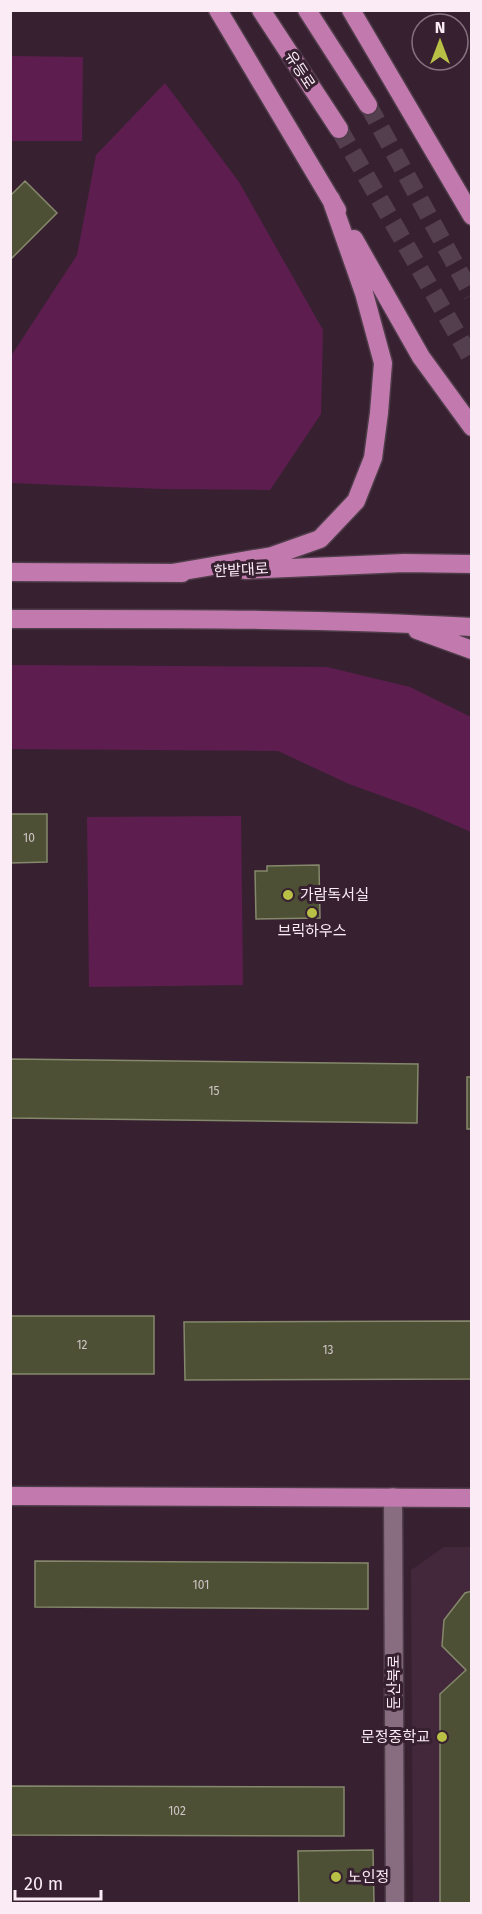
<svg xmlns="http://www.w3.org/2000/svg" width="482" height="1914" viewBox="0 0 482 1914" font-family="'Fira Sans','Noto Sans KR',sans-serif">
<rect width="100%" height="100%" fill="#372131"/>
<path fill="#43273b" d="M444,1547H471V1903H413L411,1570Z"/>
<path fill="#5d1e4f" d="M11,56L83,57L82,141H11Z
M165,83L239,182L323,330L321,414L270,490L162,489L11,483V356L77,255L96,155Z
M11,665L327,667L410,687L471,717V832L418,809L349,784L278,751L11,749Z
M241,816L243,985L89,987L87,817Z"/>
<path fill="#4d5035" stroke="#85886b" stroke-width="1.5" d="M25,181L57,213L10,260V196Z
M10,814H47V862L10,863Z
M319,865L320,918L256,919L255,871H267V866Z
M10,1059L418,1064L417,1123L10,1118Z
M467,1077H472V1129H467Z
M10,1316H154V1374H10Z
M472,1321V1379L185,1380L184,1322Z
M35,1561L368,1563V1609L35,1607Z
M472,1591V1904H440V1694L466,1670L442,1646L444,1620L465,1593Z
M10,1786L344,1787V1836L10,1835Z
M373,1850L374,1904H299L298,1851Z"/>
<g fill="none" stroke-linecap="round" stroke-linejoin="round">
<path stroke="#543f4e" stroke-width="18" stroke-dasharray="18 9" stroke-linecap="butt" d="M368,105L472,295
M339,129L472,360"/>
<defs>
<path id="minor" d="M393,1497L395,1904"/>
<path id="major" d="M218,10L337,210
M261,10L339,129
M307,10L368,105
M351,10L472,216
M354,239L421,357L472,427
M245,570L404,563L472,564
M10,572L182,573
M172,573L272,556L320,539L356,501L373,458L379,413L383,363L364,293L331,199
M10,619C164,619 318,618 472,627
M417,630L472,650
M10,1496L472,1498"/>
</defs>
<use href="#minor" stroke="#4e3c49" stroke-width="21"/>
<use href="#major" stroke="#4e3c49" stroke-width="21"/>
<use href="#minor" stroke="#876d7f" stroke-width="18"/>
<use href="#major" stroke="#c27aae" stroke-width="18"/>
</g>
<g fill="#b9c046" stroke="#372131" stroke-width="2">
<circle cx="288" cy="895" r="6"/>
<circle cx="312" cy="913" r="6"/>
<circle cx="442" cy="1737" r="6"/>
<circle cx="336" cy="1877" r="6"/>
</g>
<g text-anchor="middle" stroke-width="6" stroke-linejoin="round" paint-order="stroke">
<g font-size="12" fill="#cfc4c5">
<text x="29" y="842">10</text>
<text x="214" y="1095">15</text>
<text x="82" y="1349">12</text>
<text x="328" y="1354">13</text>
<text x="201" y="1589">101</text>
<text x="177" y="1815">102</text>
</g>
<g font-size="15" fill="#faebf5" stroke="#372131">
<text transform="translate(300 70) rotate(57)" y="5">유등로</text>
<text transform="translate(241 570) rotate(-3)" y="5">한밭대로</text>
<text transform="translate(394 1682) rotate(-90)" y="5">둔산북로</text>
</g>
<g font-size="15" fill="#faebf5" stroke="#372131" text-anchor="start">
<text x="300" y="900">가람독서실</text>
<text x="312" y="936" text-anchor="middle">브릭하우스</text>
<text x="430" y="1742" text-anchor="end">문정중학교</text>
<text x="348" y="1882">노인정</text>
</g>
</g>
<rect width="482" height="1914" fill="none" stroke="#faebf5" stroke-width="24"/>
<g transform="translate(440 42)"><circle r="28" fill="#372131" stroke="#85727f" stroke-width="1.5"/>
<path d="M0-4.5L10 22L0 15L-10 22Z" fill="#b9c046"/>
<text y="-9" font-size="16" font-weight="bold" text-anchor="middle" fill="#faebf5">N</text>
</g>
<path d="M15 1890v9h86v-9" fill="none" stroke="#faebf5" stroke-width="3"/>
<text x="24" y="1890" font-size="18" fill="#faebf5" stroke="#372131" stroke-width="4.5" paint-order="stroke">20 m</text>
</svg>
